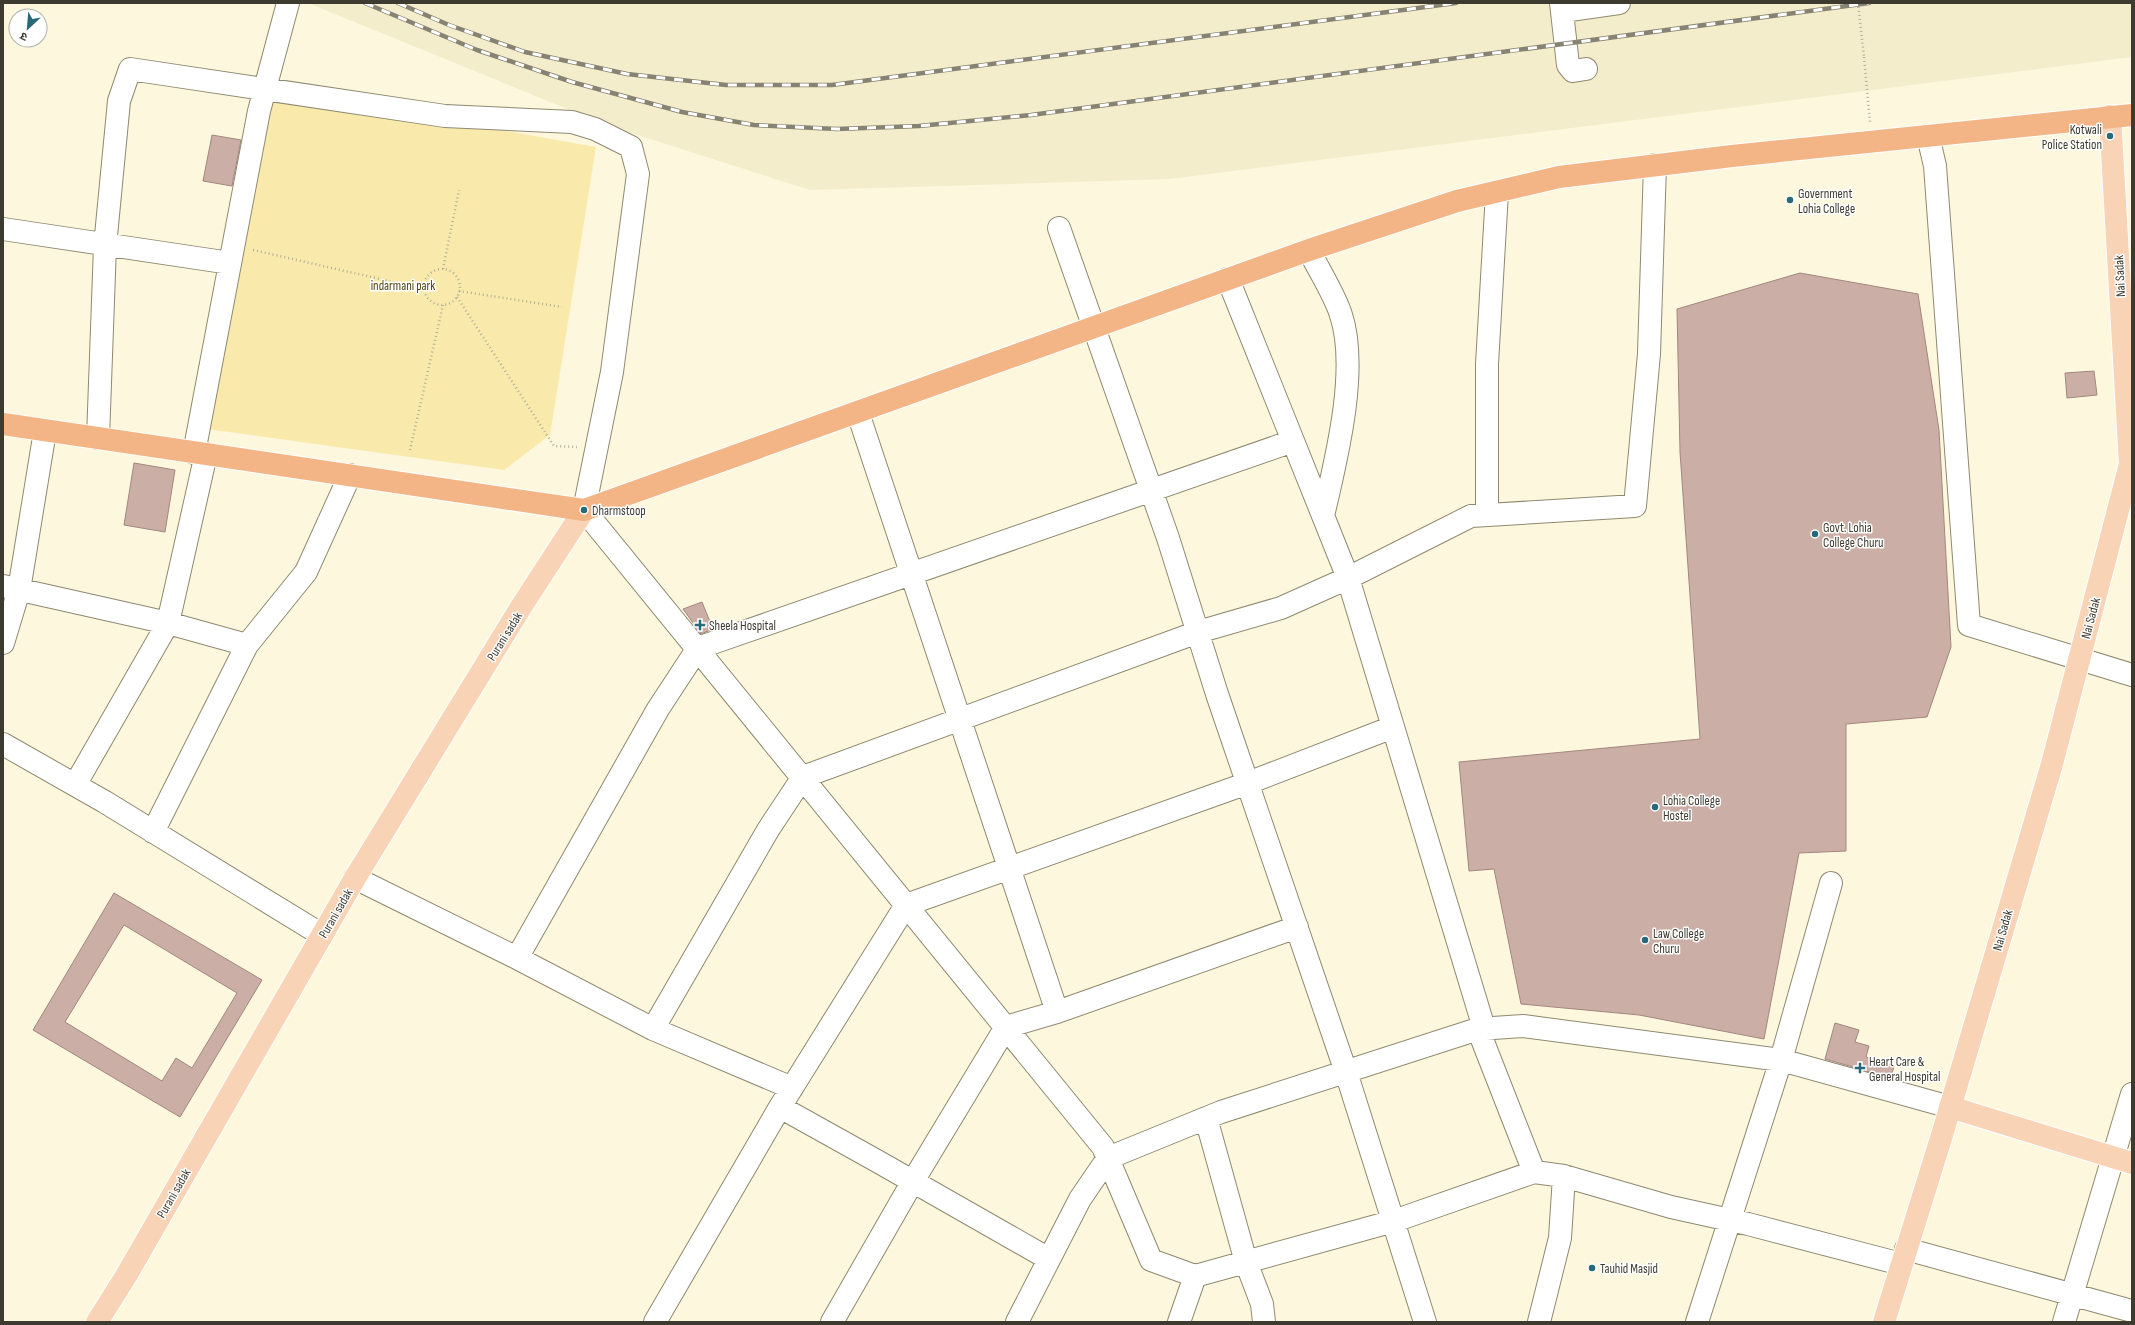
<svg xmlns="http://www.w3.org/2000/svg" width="2135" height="1325" viewBox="0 0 2135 1325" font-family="'Sofia Sans Condensed','Noto Sans Devanagari',sans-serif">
<rect width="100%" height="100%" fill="#fdf7dd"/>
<path fill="#f4edcb" d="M308,3H2132V57L1170,179L810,190L609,126Z"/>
<path fill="#f9eaac" d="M262,87L596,147L550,435L504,470L207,429Z"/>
<path fill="#cbafa6" stroke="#a2877f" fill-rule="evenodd" d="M212,135L241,140L232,186L203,181Z
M1800,273L1918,294L1939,430L1951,647L1927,717L1846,724V851L1799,853L1764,1039L1639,1015L1521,1004L1494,869L1469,871L1459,762L1700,739L1680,452L1677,309Z
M2094,371L2097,395L2067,398L2065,373Z
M134,463L175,470L165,532L124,525Z
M702,602L713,629L701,634L683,609Z
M114,893L262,980L180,1117L33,1030ZM124,925L237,993L192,1068L176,1058L162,1081L65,1022Z
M1835,1023L1859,1030L1855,1042L1869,1046L1866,1057L1894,1066L1891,1078L1825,1059Z"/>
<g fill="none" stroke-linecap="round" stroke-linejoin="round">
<defs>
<path id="minor" d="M1561,3L1568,65L1573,71L1586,69
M1563,11L1619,3
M1928,136L1935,166L1969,625L2132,675
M1059,228L1168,538L1217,694L1346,1072L1425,1322
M3,229L230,263
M1309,250C1318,269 1335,295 1341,315C1359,370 1336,460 1323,516
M1228,279L1348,578L1484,1028
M858,413L1057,1012
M98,438L105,246L119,101L130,69L445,116L572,122L595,129L631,147L638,174L612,372L584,510L1103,1147L1151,1260L1195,1276L1179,1322
M194,453L259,111L288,3
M1487,515V364L1497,192
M3,586L168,623L247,645
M3,643L19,590L45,431
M3,744L105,802L322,935
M75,785L168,623L206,454
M153,832L247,645L306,572L350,475
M355,878L517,958L653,1029L792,1088
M517,958L658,709L698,648L1293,441
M653,1029L768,830L803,777L1198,632L1281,608L1348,578L1471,516L1635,506L1649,354L1655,165
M1478,1029L1534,1172
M780,1107L877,1161L1049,1259
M1206,1118L1246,1262L1262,1304L1264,1322
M1906,1249L2132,1311
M1195,1276L1394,1221L1534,1172L1564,1176L1671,1207L1748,1224L1901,1264
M655,1322L780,1107L906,905L1248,783L1393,727
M832,1322L913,1181L1006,1027L1057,1012L1297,927
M1017,1322L1080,1199L1108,1158L1221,1112L1478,1029L1523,1026L1781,1060L1950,1107
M1539,1322L1560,1238L1564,1176
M1697,1322L1781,1060L1831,883
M2064,1322L2132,1094"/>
<path id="major" d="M1950,1107L2132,1163
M97,1322L126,1276L355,878L521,607L584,510
M1884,1322L1942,1135L2052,764L2130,464L2110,116"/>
<path id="highway" d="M3,424L584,510L1309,250L1457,201L1559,177L1732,156L2132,115"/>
</defs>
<use href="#minor" stroke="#8f8971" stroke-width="24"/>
<use href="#major" stroke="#fff" stroke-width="24"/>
<use href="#highway" stroke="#fff" stroke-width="24"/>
<path stroke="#b2ae99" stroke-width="2.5" stroke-dasharray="1 3" stroke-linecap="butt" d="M1864,57L1870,122
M253,250L424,289
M443,269L459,190
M424 287a18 18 0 1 1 36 0a18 18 0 1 1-36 0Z
M459,291L562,307
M457,297L554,446L577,447
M410,450L443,305"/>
<use href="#minor" stroke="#fff" stroke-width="22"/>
<use href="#major" stroke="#f8d3b6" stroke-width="22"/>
<use href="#highway" stroke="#f3b585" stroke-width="22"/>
<defs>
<path id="rail" d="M365,3L477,50L572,82L682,112L754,125L837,129L919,126L1031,115L1869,3
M398,3L449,25L525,52L627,74L726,85H832L1456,3"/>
</defs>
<use href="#rail" stroke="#868372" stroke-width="4.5"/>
<use href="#rail" stroke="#fff" stroke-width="3" stroke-dasharray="9" stroke-linecap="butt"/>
<path stroke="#b2ae99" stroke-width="2.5" stroke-dasharray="1 3" stroke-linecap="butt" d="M1858,3L1864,57"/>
</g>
<g fill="#26697b" stroke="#fff" stroke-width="1.5">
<circle cx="2110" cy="136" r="4"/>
<circle cx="1790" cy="200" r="4"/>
<circle cx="584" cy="510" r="4"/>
<circle cx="1815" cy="534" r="4"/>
<path d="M698 619h4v4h4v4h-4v4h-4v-4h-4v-4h4z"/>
<circle cx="1655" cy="807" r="4"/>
<circle cx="1645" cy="940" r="4"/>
<path d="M1858 1062h4v4h4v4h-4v4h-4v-4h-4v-4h4z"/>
<circle cx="1592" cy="1268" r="4"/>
</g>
<g text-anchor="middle" stroke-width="3" stroke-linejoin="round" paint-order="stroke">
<g font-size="13" fill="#3d3b30" stroke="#fff" text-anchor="start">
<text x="2102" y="134" text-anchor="end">Kotwali<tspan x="2102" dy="15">Police Station</tspan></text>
<text x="1798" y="198">Government<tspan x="1798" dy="15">Lohia College</tspan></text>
<text x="592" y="515">Dharmstoop</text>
<text x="1823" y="532">Govt. Lohia<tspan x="1823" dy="15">College Churu</tspan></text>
<text x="709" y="630">Sheela Hospital</text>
<text x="1663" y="805">Lohia College<tspan x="1663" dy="15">Hostel</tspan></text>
<text x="1653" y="938">Law College<tspan x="1653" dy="15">Churu</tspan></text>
<text x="1869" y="1066">Heart Care &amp;<tspan x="1869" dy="15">General Hospital</tspan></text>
<text x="1600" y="1273">Tauhid Masjid</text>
</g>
<g font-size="13" fill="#3d3b30" stroke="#fff">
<text transform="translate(2119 276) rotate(-93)" y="5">Nai Sadak</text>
<text transform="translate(2090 618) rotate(-75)" y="5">Nai Sadak</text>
<text transform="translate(504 636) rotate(-58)" y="5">Purani sadak</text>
<text transform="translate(335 913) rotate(-60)" y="5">Purani sadak</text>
<text transform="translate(2002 930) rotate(-74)" y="5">Nai Sadak</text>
<text transform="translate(173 1193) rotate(-60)" y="5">Purani sadak</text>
</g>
<g font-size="13" fill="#514514" stroke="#fff">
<text x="403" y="290">indarmani park</text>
</g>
</g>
<rect width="2135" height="1325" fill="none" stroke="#3d3b30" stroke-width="8"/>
<g transform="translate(28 28) rotate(206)"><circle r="19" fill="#ffffff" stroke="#b1b1ac"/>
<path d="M0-3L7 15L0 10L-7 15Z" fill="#26697b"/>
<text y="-6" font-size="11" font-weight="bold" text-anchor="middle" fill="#3d3b30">उ</text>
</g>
</svg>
